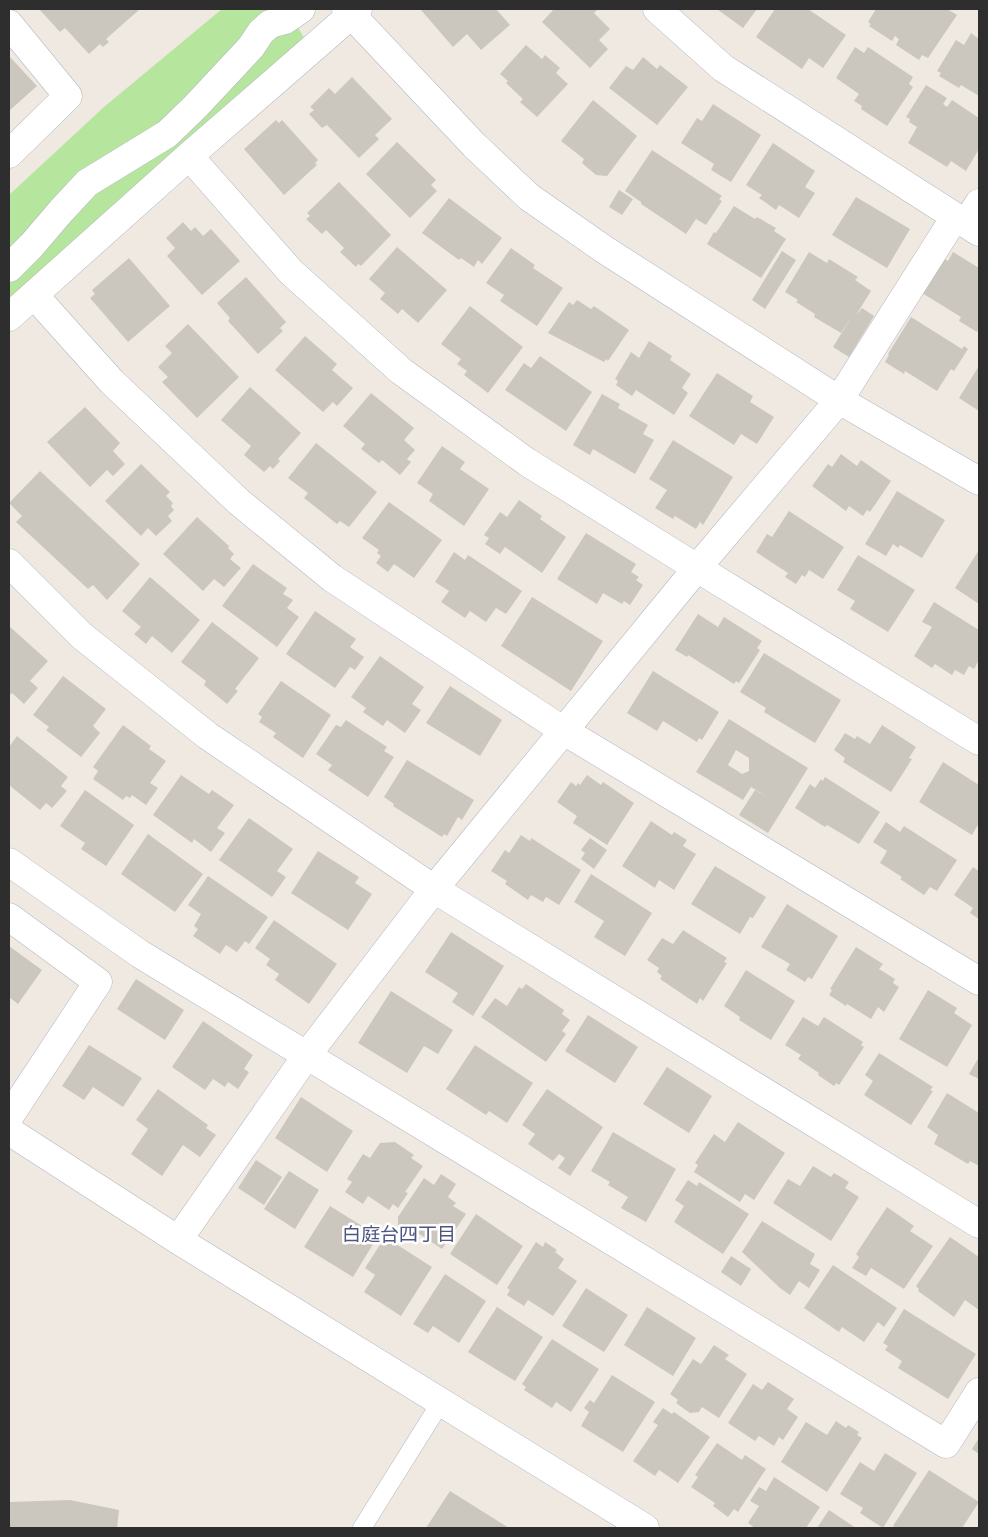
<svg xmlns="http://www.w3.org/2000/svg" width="988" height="1537" viewBox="0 0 988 1537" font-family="Cabin,'Noto Sans JP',sans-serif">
<rect width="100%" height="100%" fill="#efe9e1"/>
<path fill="#b6e59e" d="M222,9H294L299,29L304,38L9,303V195L104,107Z"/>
<path fill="#cbc7bf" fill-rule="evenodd" d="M39,9H140L106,39L109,42L103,47L100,44L89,54L65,28L60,32Z
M423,9H496L510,25L481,50L467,34L453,47L421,10Z
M554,9H595L597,10L594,13L610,29L599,40L608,49L590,68L542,22Z
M717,9H757L743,28Z
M775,9H808L846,35L823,68L809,58L802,69L756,37Z
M876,9H947L957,15L928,58L922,55L919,60L896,45L899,39L895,36L892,41L869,26L871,24L868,22Z
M971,33L979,39V96L961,85L959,88L939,76L941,73L937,71L956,40L964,45Z
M526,45L542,59L545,55L560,68L556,73L568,84L537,117L520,102L523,99L506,83L508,81L500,74Z
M855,47L864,53L868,47L913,77L909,84L913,87L887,126L861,109L862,106L854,101L859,94L836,78Z
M9,56L37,86L9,111Z
M643,57L657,69L660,65L688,87L657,125L609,88L626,66L633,70Z
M352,77L392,119L375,135L379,139L359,158L327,125L322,128L309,114L314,110L310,107L329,88L335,94Z
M926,85L947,98L943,104L947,107L952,100L979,118V149L966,171L951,161L947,167L908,143L917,127L909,122L910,119L906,117Z
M593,100L637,136L607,176L596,175L582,163L584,159L561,141Z
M713,104L761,135L731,182L711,170L714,164L681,143L697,118L702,121Z
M276,120L279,123L282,120L318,160L315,163L317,165L284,195L244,149Z
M397,142L436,180L431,185L437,191L410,218L366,174Z
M773,143L815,171L805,187L815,193L799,218L779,205L776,210L759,198L762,195L746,185Z
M652,150L722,196L719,199L722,201L706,225L696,219L686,234L641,204V202L625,191Z
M339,182L391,235L361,266L358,264L356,267L340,252L344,248L326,230L322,234L306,219L310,216L307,213Z
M619,190L633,199L622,215L609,207Z
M856,197L910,229L887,268L832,235Z
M449,198L502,238L482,264L478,260L474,267L461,258L459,260L422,233Z
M734,206L755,219L757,217L776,228L774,231L786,239L761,278L707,244L714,232L716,233Z
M183,222L191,231L195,227L203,236L211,229L240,261L202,295L167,256L175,248L166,238Z
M397,247L447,290L418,323L402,309L398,314L380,299L385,293L369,279Z
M511,248L535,265L533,268L563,288L537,326L500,301L504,295L486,283Z
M782,251L796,260L765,309L752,300Z
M809,252L827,263L829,259L858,277L855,280L871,291L856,315L862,308L874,316L849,357L833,347L854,313L841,333L814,317L815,314L796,302L798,300L785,292Z
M953,252L979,268V329L977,332L959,321L961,317L922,293L943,258L948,261Z
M129,258L170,306L128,342L90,298L95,294L92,290Z
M246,277L286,322L280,328L283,331L258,354L228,321L230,318L217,303Z
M577,300L591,309L594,306L629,330L608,361L606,359L604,362L548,333L569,302L573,305Z
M470,306L523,347L488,393L464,375L467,371L457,364L461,359L441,344Z
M911,317L962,349L964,346L968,349L954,371L951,369L937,391L905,371L904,374L885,362L889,355L888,354Z
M188,324L239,377L197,418L162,382L168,377L158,367L172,353L165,346Z
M305,336L337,364L332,370L353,388L337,406L333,402L323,412L275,370Z
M649,341L672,356L670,360L691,374L682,388L688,393L674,415L636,390L632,396L616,385L618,381L615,379L631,352L639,358Z
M540,356L592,392L566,431L505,390L524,363L531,368Z
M979,366V411L959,398Z
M717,373L753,396L750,402L774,417L757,444L741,434L734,445L689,416Z
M250,387L301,433L278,459L280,461L273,469L270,466L264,472L244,455L251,446L221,420Z
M371,393L414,428L404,440L415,450L407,459L411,462L400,475L382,460L379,463L361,449L365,444L343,426Z
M602,394L620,404L618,408L648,425L643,434L654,440L635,474L593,449L590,455L573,445Z
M85,407L120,443L113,451L125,464L113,476L107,470L90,487L47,442Z
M673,440L733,477L703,525L700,522L696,529L675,516L673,519L655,508L667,490L649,479Z
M316,443L377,492L349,527L340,521L337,524L304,498L308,493L288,478Z
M442,446L465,462L460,469L489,489L464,526L429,501L433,494L417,483Z
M841,454L857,466L861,460L891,481L870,512L867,510L863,516L849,506L846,511L812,486L828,464L832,467Z
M141,464L170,492L166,496L173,503L171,506L174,510L168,516L172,521L156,536L148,528L141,536L105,501Z
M40,471L140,564L107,600L93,585L88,589L16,522L22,516L9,503Z
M897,491L945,520L922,558L900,545L898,548L893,544L886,556L865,544Z
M519,500L542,516L540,519L566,537L542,573L505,547L500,554L485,544L489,538L484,535L500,512L507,517Z
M389,502L442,540L414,578L394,564L388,572L376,563L381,556L377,553L379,550L362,538Z
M789,511L844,547L823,579L809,570L805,577L802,575L796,584L785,577L788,573L756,552L767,534L772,537Z
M197,517L229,546L228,548L234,554L230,559L241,568L224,587L214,579L203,591L163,554Z
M586,533L636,564L631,572L639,577L636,580L643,585L630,605L624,601L622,604L603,593L597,604L557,579Z
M979,550V604L955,588Z
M454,552L465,560L468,555L522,591L506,614L496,608L486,622L470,611L465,618L441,602L449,591L435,582Z
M858,555L915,590L888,632L850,609L855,601L837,590Z
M253,564L287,588L283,594L293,600L287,608L299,617L277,647L222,606Z
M150,577L200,620L172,653L152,636L146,644L134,634L141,627L122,611Z
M532,597L603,641L571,691L501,646Z
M934,602L979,630V660L974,669L969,666L964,675L955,670L952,675L935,664L932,668L914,656L932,627L922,622Z
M315,611L356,639L350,647L364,657L355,670L350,667L335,688L286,654Z
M698,614L718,627L724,617L762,641L757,648L760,650L739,683L736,681L734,684L688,655L687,657L675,650Z
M212,622L259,658L235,689L238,691L227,704L204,685L206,681L181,662Z
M9,626L48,661L30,681L38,688L24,704L12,693L9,696Z
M764,653L841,700L815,743L764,712L766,708L740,692Z
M380,656L424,687L412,704L421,710L405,733L387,720L383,726L363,712L366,708L351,697Z
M653,671L719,712L702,740L699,738L697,742L663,721L657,731L627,713Z
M63,676L106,709L93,726L100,733L81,757L46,730L49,727L33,715Z
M281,681L331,715L303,758L273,737L276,733L259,722L262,717L258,714Z
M450,686L502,720L480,756L426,723Z
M729,719L808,768L768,833L739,815L755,790L772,800L751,787L743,800L696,772ZM736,750L749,758V771L742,774L728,765Z
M346,720L387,747L384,751L394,757L368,797L328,770L332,765L316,754L336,725L341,727Z
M123,725L151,746L149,749L166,761L150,783L158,788L146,805L132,795L130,798L126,796L123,800L93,779L98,771L93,767Z
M882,725L916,747L909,758L912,759L891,792L843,762L845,758L834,750L845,733L855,739L857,736L870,744Z
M17,736L68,777L61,786L67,791L52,808L46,803L40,810L9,785V747Z
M407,760L474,800L462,820L458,817L447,836L444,834L442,837L393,806L394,804L384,797Z
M943,762L979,785V823L972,835L919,802Z
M181,775L209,794L212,790L234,805L217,828L225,833L211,852L194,839L192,843L153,815Z
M587,775L601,785L603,782L634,803L607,845L573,823L577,816L557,802L571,782L576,786L578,783L580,785Z
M825,777L880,812L859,844L827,825L825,827L795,808L810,784L815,788L821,779L823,781Z
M85,790L134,825L106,866L81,849L85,843L60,826Z
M249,818L293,849L277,871L286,877L272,897L219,860Z
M651,821L672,835L674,832L687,840L683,846L696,854L674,890L659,880L655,888L622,866Z
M886,822L900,832L904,826L957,860L937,891L930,887L924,895L900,879L902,877L880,863L887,851L873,842Z
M148,834L203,874L175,912L121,874Z
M521,835L530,841L531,838L581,870L559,905L546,897L543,902L531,895L528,900L505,884L507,881L491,871L505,850L509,853Z
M590,838L607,850L594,869L581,859L585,853L581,850Z
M318,851L359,877L355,883L372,894L348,930L291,893Z
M715,866L766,897L753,918L750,917L740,934L691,904Z
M973,867L979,871V919L970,913L973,908L954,895Z
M591,874L652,913L625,956L594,937L604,921L574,902Z
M208,876L268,917L249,944L245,941L237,952L226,945L220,954L193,936L198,929L194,926L201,914L188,905Z
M787,904L838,936L812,979L808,977L805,982L786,970L790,964L761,947Z
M274,920L337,964L309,1004L275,980L279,974L266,965L270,959L255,948Z
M683,930L727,958L724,962L727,963L703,1001L700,998L697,1004L660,979L662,976L657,972L659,968L647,960L662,938L673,944Z
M451,932L504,966L473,1016L452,1002L458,993L425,972Z
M9,946L42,970L18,1004L9,997Z
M856,947L883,964L879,969L895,979L893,983L899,987L884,1012L878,1007L871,1019L847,1004L846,1006L829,995L832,990L830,989Z
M746,970L795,1001L771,1040L739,1020L740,1017L724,1006Z
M136,979L184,1010L165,1040L117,1009Z
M526,984L564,1010L562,1014L570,1020L562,1031L566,1034L546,1062L481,1017L495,998L507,1006L519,987L522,989Z
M928,990L957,1008L954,1013L972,1025L947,1067L899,1039Z
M391,991L453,1030L438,1054L424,1046L407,1073L358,1043Z
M588,1015L638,1047L615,1083L565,1051Z
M803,1017L818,1026L824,1017L863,1042L861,1045L864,1047L839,1085L836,1083L834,1086L818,1075L819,1073L798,1059L801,1055L785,1045Z
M203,1021L253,1055L244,1069L249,1072L238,1089L228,1082L225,1087L213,1079L205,1090L172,1067Z
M89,1045L142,1078L123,1107L93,1087L84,1100L62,1086Z
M475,1045L533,1083L507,1123L489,1111L486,1115L446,1089Z
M879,1053L933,1087L930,1090L933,1091L911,1125L864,1095L873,1081L865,1075Z
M979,1057V1079L969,1074Z
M667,1067L712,1096L689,1133L643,1104Z
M158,1089L208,1125L206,1128L216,1135L200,1157L183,1145L162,1176L131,1154L148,1129L136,1120Z
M547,1089L603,1127L570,1176L558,1168L565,1158L559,1154L553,1161L528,1144L535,1134L522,1125Z
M947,1093L979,1113V1166L970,1161L968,1164L934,1144L938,1135L927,1127Z
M301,1097L353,1131L327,1172L275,1138Z
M738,1122L785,1153L754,1200L745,1194L740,1202L694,1172L698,1165L695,1163L714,1134L725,1142Z
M613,1132L676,1169L646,1222L621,1208L628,1197L608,1185L610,1182L591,1171Z
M395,1142L414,1155L411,1158L423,1166L405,1192L408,1193L398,1208L393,1204L389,1210L368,1196L363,1204L345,1192L352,1182L347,1179L363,1154L370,1158L380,1143Z
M256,1160L282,1177L264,1205L238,1188Z
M813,1166L831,1177L834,1173L849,1182L845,1188L859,1197L831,1241L773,1203L788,1179L800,1186Z
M289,1171L319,1190L295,1229L264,1209Z
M441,1174L456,1184L448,1197L456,1203L453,1206L466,1214L442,1249L418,1233L415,1238L398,1226V1217L424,1178L434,1185Z
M688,1180L697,1186L699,1182L749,1214L723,1254L674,1222L684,1206L675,1200Z
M330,1206L378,1236L353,1277L304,1247Z
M887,1207L914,1226L910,1231L933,1246L904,1289L871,1268L866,1276L852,1268L859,1257L856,1254Z
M476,1214L523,1246L497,1285L450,1254Z
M762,1221L815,1254L810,1264L820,1270L809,1288L799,1281L790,1295L780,1288L742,1252Z
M385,1237L432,1267L401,1316L364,1292L375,1275L365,1268Z
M950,1237L979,1257V1310L965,1300L954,1317L918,1291L919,1289L916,1286Z
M536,1242L543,1247L545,1242L557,1250L555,1252L564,1259L558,1268L577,1281L553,1316L528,1300L524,1306L507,1295L510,1290L507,1288Z
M731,1256L751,1269L741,1286L721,1272Z
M833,1265L897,1308L884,1327L878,1322L864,1342L842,1327L839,1332L804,1308Z
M445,1274L486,1301L459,1343L433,1326L428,1333L413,1324Z
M586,1288L628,1315L604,1352L562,1326Z
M497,1307L543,1337L515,1381L468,1352Z
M647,1307L696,1338L673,1376L624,1345Z
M904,1309L976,1354L948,1399L898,1368L902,1361L885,1350L888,1346L883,1343Z
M552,1339L599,1369L571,1412L556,1402L552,1408L524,1390L526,1387L522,1384Z
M714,1345L729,1355L725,1359L747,1374L719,1418L702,1407L699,1412L690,1413L676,1403L678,1400L670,1394L693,1359L701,1364Z
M612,1375L655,1402L623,1452L581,1426L589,1412L584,1408L590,1400L594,1403Z
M768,1382L794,1399L787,1409L798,1417L783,1440L779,1437L774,1446L759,1436L755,1441L728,1423L753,1384L762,1390Z
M663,1408L672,1414L674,1412L710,1437L678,1483L659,1470L655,1476L633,1461L658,1425L653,1422Z
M836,1421L846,1428L848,1425L859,1432L857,1435L862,1438L827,1492L781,1462L806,1422L827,1435Z
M979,1438V1454L972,1449Z
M717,1443L742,1460L745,1455L766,1469L738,1512L734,1509L728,1517L713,1506L715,1503L691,1487L698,1477L695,1475Z
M885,1453L917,1473L883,1528L860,1513L863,1508L840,1494L860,1462L874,1471Z
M929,1470L979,1502L962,1528H896L893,1526Z
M774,1477L820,1507L806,1528H755L748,1523L759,1506L750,1501L759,1487L766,1491Z
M450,1491L509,1528H426Z
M70,1500L119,1510L117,1528H9V1502Z
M829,1510L856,1528H817Z"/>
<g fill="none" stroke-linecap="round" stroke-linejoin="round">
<defs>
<path id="lane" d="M362,1528L441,1402"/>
<path id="street" d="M346,9L474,145L529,197L605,250L839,400L979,481
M657,9L723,68L979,232
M9,24L68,96L9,154
M189,156L291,272L401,371L527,462L697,568L979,741
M966,224L979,203
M9,268L32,245L61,211L87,183L167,134L195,107L251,47L261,32L270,24L285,20L301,9
M34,295L112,382L239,502L332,578L564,731L979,981
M9,317L189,156L358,9
M9,563L82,636L208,736L434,889L979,1224
M9,862L140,954L946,1444L979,1392
M9,917L98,982L9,1117
M9,1131L178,1240L645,1528
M178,1240L307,1055L434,889L697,568L839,400L955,217"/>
</defs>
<use href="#lane" stroke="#b4b7c1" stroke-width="19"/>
<use href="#street" stroke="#b4b7c1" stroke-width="29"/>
<use href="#lane" stroke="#fff" stroke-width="18"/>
<use href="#street" stroke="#fff" stroke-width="28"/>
</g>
<g text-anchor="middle" stroke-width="5" stroke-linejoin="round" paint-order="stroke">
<g font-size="19" fill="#4d5680" stroke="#fff">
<text x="399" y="1241">白庭台四丁目</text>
</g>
</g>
<rect width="988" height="1537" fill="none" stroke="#2e2e2e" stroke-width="20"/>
</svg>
